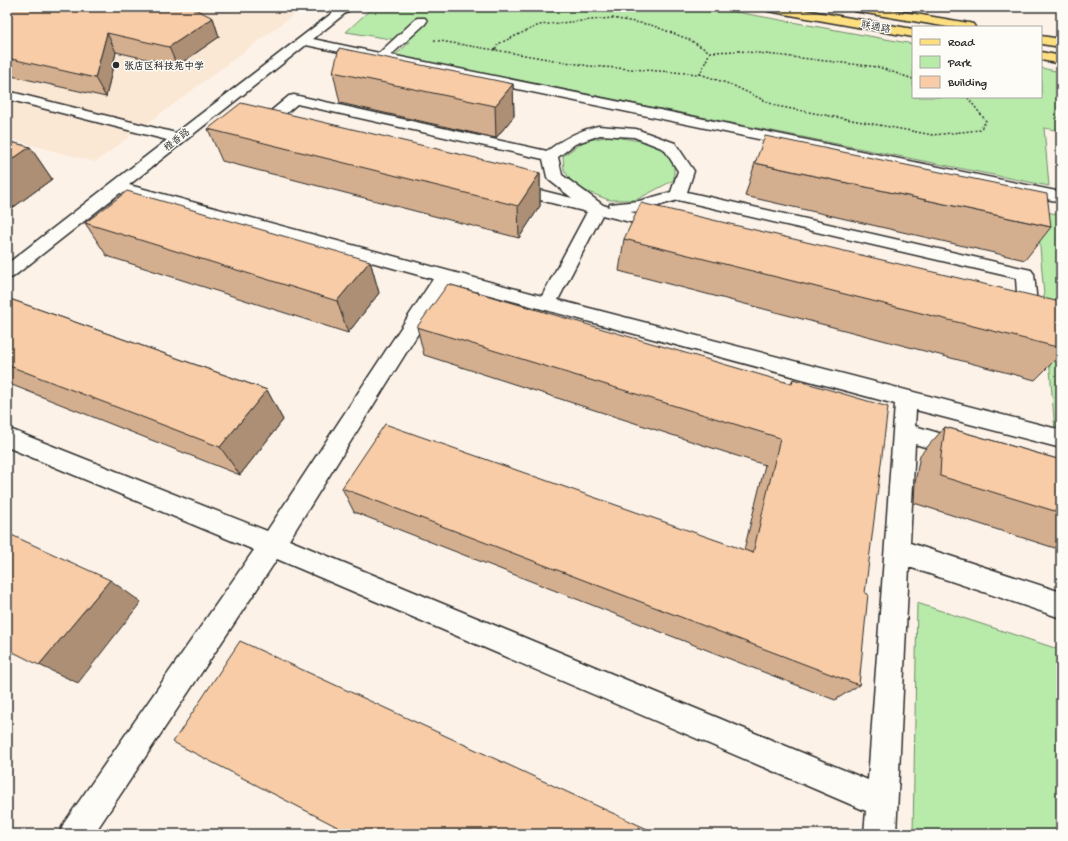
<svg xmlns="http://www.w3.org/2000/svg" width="1068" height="841" viewBox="0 0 1068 841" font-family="'Gochi Hand','LXGW WenKai TC',sans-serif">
<rect width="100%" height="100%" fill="#fcf2e7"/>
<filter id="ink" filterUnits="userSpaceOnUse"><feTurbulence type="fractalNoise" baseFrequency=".025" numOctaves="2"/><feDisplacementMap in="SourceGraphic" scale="8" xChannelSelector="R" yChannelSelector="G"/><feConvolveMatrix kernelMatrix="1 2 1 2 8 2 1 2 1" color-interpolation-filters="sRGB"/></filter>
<g filter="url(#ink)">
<path fill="#fae7d4" d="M7,7H304L95,162L7,138Z"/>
<path fill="#b8eaaa" stroke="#728a6a" d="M373,7H709L913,44V97H1041V68L1061,72V131L1044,128L1049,186L394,56L410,42L346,32Z
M610,136L646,142L666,151L674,167V180L636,200H609L575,187L564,170L563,156L584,141Z
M1037,210L1061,215V433L1055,431Z
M917,603L1061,650V834H913Z"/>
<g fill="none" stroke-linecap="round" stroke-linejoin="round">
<defs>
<path id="street" d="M340,7H353L313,39L379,53L417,18H425L427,21L425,24L391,55L1061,192V202L306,45L129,185L542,296L587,212L505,191L503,188L505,185L511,183L572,198L549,180L547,177L543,159L297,104L270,127L271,129L269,132L264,133L254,131L252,128L254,125L289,96L294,95L547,151C563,139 579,130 598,126L636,129L675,143L694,171L687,192L1031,270L1034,274L1038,315L1035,320L1028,322L1013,318L1010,313L1013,308L1018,307L1016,278L678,200L640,211L630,212L668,221L671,225L668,229L662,230L602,215L558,300L1061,430V448L916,410L915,426L969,442L972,449L969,456L961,458L915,444L910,543L1061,592V618L909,567L896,834H864L866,811L277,559L94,834H59L64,823L254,550L7,447V428L267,531L433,279L120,193L13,277L7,279V264L167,140L7,99V91L176,133ZM600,135L634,137L664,149L678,171L671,192L639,201L610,204L609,207L603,205L562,175L558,157L575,144ZM449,284L895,404L868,780L289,540Z"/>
<path id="primary" d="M762,7H788L913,29V37L768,11L764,9Z
M848,7H874L969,23L973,24L975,27H948L854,11L850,9Z
M1041,36L1061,39V47L1041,44Z
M1041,52L1061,56V64L1041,60Z"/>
</defs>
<use href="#street" stroke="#2b2b2b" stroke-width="3"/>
<use href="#primary" stroke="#2b2b2b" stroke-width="3"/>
<path stroke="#2b2b2b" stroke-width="1.5" stroke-dasharray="2 2" stroke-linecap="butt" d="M612,18L651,25L688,39L710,52L700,74L589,66L495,50L498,44L539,25Z
M434,40L495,50
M710,52L740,51L878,67L913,79
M700,74L732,85L776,106L933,135L980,130L986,121L968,98L965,97"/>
<use href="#street" fill="#fdfcf7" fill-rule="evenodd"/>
<use href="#primary" fill="#fddf80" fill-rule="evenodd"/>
</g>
<path fill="#d4af8f" stroke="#2b2b2b" d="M7,7L213,18L219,37L177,66L116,52L106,97L7,75Z
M333,72L513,84L514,116L496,138L340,103Z
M208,129L540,173V206L519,238L222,161Z
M7,141L30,147L52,179L11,209L7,208Z
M755,163L1051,227L1025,260L745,196Z
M85,223L370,261L379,293L348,333L107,256Z
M624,239L1061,309V354L1035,380L619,271Z
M7,298L267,390L283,420L240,475L7,383Z
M417,327L791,383L793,379L865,593L859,685L835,700L354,512L342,488L744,550L765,465L424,355Z
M945,427L1061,460V550L914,503L915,483L920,455Z"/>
<path fill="#ad8f74" stroke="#2b2b2b" d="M213,18L219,37L177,66L169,47Z
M107,33L116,52L106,97L95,78Z
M513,84L514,116L496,138L495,106Z
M30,147L52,179L11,209L7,204V163Z
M540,173V206L519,238L518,206Z
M370,261L379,293L348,333L337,301Z
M267,390L283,420L240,475L220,447Z
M110,580L141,602L78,683L39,665Z"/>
<path fill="#f7cca6" stroke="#2b2b2b" d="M7,7H191L213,18L169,47L107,33L95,78L7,58Z
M339,48L513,84L495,106L333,72Z
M241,103L540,173L518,206L208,129Z
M765,136L1047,194L1051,227L755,163Z
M7,141L30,147L7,163Z
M127,191L370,261L337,301L85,223Z
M641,203L1060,302L1061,309V348L624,239Z
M448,284L792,384L793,379L888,407L865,593L868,594L859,685L342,488L385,424L753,553L780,438L417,327Z
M7,298L267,390L220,447L7,365Z
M945,427L1061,460V513L940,476L941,456Z
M7,533L110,580L39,665L7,649Z
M240,641L658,834H351L173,742Z"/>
</g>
<circle fill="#2b2b2b" stroke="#fdfcf7" stroke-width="1.5" cx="116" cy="65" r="4"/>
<g text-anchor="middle" stroke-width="3" stroke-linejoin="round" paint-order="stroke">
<g font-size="10" fill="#2b2b2b" stroke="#fdfcf7">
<text transform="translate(876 26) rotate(10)" y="4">联通路</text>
<text transform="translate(176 139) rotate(-38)" y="4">橙香路</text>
</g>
<g font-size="10" font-weight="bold" fill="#2b2b2b" stroke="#fdfcf7" text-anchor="start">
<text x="124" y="69">张店区科技苑中学</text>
</g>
</g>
<rect width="1068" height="841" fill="none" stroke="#fdfcf7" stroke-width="24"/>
<rect x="12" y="12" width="1044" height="817" fill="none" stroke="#2b2b2b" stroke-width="1.5" filter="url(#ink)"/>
<rect x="912" y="26" width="130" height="72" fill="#fdfcf7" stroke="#a9a8a5"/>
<rect x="920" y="39" width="20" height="6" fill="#fddf80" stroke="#a9a8a5"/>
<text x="948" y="46" font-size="12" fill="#2b2b2b">Road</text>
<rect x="920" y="56" width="20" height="12" fill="#b8eaaa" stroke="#a9a8a5"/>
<text x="948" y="66" font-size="12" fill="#2b2b2b">Park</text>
<rect x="920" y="76" width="20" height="12" fill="#f7cca6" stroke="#a9a8a5"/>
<text x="948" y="86" font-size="12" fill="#2b2b2b">Building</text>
</svg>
